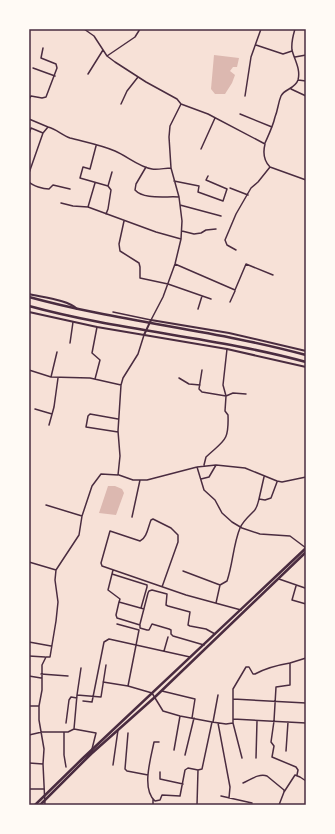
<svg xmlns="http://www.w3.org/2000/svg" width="335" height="834" viewBox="0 0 335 834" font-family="Inter,sans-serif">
<rect width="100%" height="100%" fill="#f7e1d7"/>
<path fill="#dcb8b0" d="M214,55L239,58L237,67H233L230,71L235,75L232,83L225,94H215L211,89Z
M108,486H115L122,489L124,493L116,515L99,513Z"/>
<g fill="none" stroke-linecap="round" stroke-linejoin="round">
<path stroke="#4a2c40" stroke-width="1.5" d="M84,29L94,36L107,56L115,62L146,82L177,99L181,104
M256,45L283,54L292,51
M107,56L135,37L140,29
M295,57L306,55
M33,68L55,76
M88,74L103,50
M298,80L306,81
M291,89L306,96
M245,96L251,57L261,29
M29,99L31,96L42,98L46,97L57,68L56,64L41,58L43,48
M121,104L127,91L138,77
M240,114L272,127
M29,119L48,127
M43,133L48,127C56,129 62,135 70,138C85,142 101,145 115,151C127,156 139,167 152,169C158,170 165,168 171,168
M29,134L31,128L43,133L29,173
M265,143C269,134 273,126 275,117C278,110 278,103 281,96C284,89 295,89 298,80C301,69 294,59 292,50C291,42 293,36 295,29
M96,146L90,169L83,167L80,178L108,186
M201,149L215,118
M146,167L136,184L135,190C144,200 166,196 179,197
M174,181L199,186L198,192L223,201L227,189L206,180L208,176
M29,182C33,186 43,189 49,189L53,185L70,189
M230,188L248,195
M61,203L73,206L88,207L156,232L181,239
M180,205L221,216
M88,207L95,183
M106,214L108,209L111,190L108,186L112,172
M124,221L119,244L120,251L139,263L140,267V278L168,284L211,299
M182,231L194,234L201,233L206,230L216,229
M236,250L227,245L225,240L236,214L251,188L258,182L270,167
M175,264L235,290L246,264L273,275
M230,302L235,291
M198,309L202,296
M113,312L151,320L163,297L175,264L181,239L182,221L179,197L171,168L169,137L170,126L181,104L208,114L265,144C263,152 263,160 270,167L306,180
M70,343L73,322
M29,370L51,377L90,378L121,385
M202,370L199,389L202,392L226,396L233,393L246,394
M51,377L57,352
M179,378L189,384L200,385
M95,379L100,360L92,353L97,327
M35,409L52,414
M118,419L90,414L88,416L86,427L118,432
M49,425L54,407L58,378
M204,465L206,457C224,440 229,442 228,415L225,411L226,396L223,385L227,349
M197,467L204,490L215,500L222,513L232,522L242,528L260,534L290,536L306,548
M119,475L133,480H147L197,467L216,465
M264,477L259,499L265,500L271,498L277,482
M201,479L209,477L216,465L245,468L277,481L282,482L306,477
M46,505L82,516
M132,517L140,480
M29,562L56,570
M113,570L108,590L120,599L119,602
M183,571L220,585
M112,574L147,585V587L141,608
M279,579L305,588
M296,586L292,600L306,604
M162,587L178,542V535L171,528L153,519L151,520C148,527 147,538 140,541L110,531L101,563L102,566L186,595L241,610
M216,603L220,585L227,581C233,564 233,545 240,528C243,521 249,516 254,511C257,508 258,503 259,499
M144,609L119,602L116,615L117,618L140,625V628L147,630H149L152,624L169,629L171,630V634L173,636L204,645
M117,624L139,630L128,686L152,693L163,711L180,716L212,722L202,769L198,770L197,805
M140,624L148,593L149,591L152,590L167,594L166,605L168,606L190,612L188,625L190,626L206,629L215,634
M29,642L51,646
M164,651L168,637
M29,656L45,657
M41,674L68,676
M29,676L41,678
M103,682L128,686
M162,691L195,699L192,718
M77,695L81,668
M233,699L306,703
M83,701L92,702L104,642L109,639L190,657
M29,706H39
M233,719V689L246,667H249L253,674H255C266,668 278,665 290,663
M212,722L226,724L233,723V719L306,723
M213,722L218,695
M66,723L69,700L71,697L77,698
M218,723L230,787L229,798
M233,723L242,758
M64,732V755L66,767
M128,733L125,769L127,771L148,775
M29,735L42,732H68L74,729
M159,742H154C151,758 141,789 155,801L160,800L162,795L180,796L185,770L188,768L198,770
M92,749L96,733L74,729L77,695L101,697L106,665
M174,750L180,716
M286,751L288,722
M185,755L194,718
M256,758L257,721
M29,763L43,764
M113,765L118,730
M160,772V779L183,784
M297,775L298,770L296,767L272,757L274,746L271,742L274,721L276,687L290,685V663L306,658
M243,783C250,780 259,773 267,776L284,790V792L279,805
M29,789H44
M284,792L295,775L300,777L306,781
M221,796L252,803
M45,805L43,764L44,749L39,720V706L42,690V665L46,657H50L56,621L58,602L55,580L56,570L79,535L82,516L92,486L101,474L118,475L120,456L118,431L121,385L123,378L138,354L144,335
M153,805V799"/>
<path stroke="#4a2c40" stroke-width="2" d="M29,294C41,297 69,300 77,309
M29,312L97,327L227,349L306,367
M144,335L151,320L229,333L306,351"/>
<path stroke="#4a2c40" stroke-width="2.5" d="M29,297C120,322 215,330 306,355
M29,306C120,331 215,337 306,362
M35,805L82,759L306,548
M40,805L91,754L155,697L306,552"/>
</g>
<rect width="335" height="834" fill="none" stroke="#fffaf5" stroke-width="60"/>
<rect x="30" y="30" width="275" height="774" fill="none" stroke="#4a2c40" stroke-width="1.5"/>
</svg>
